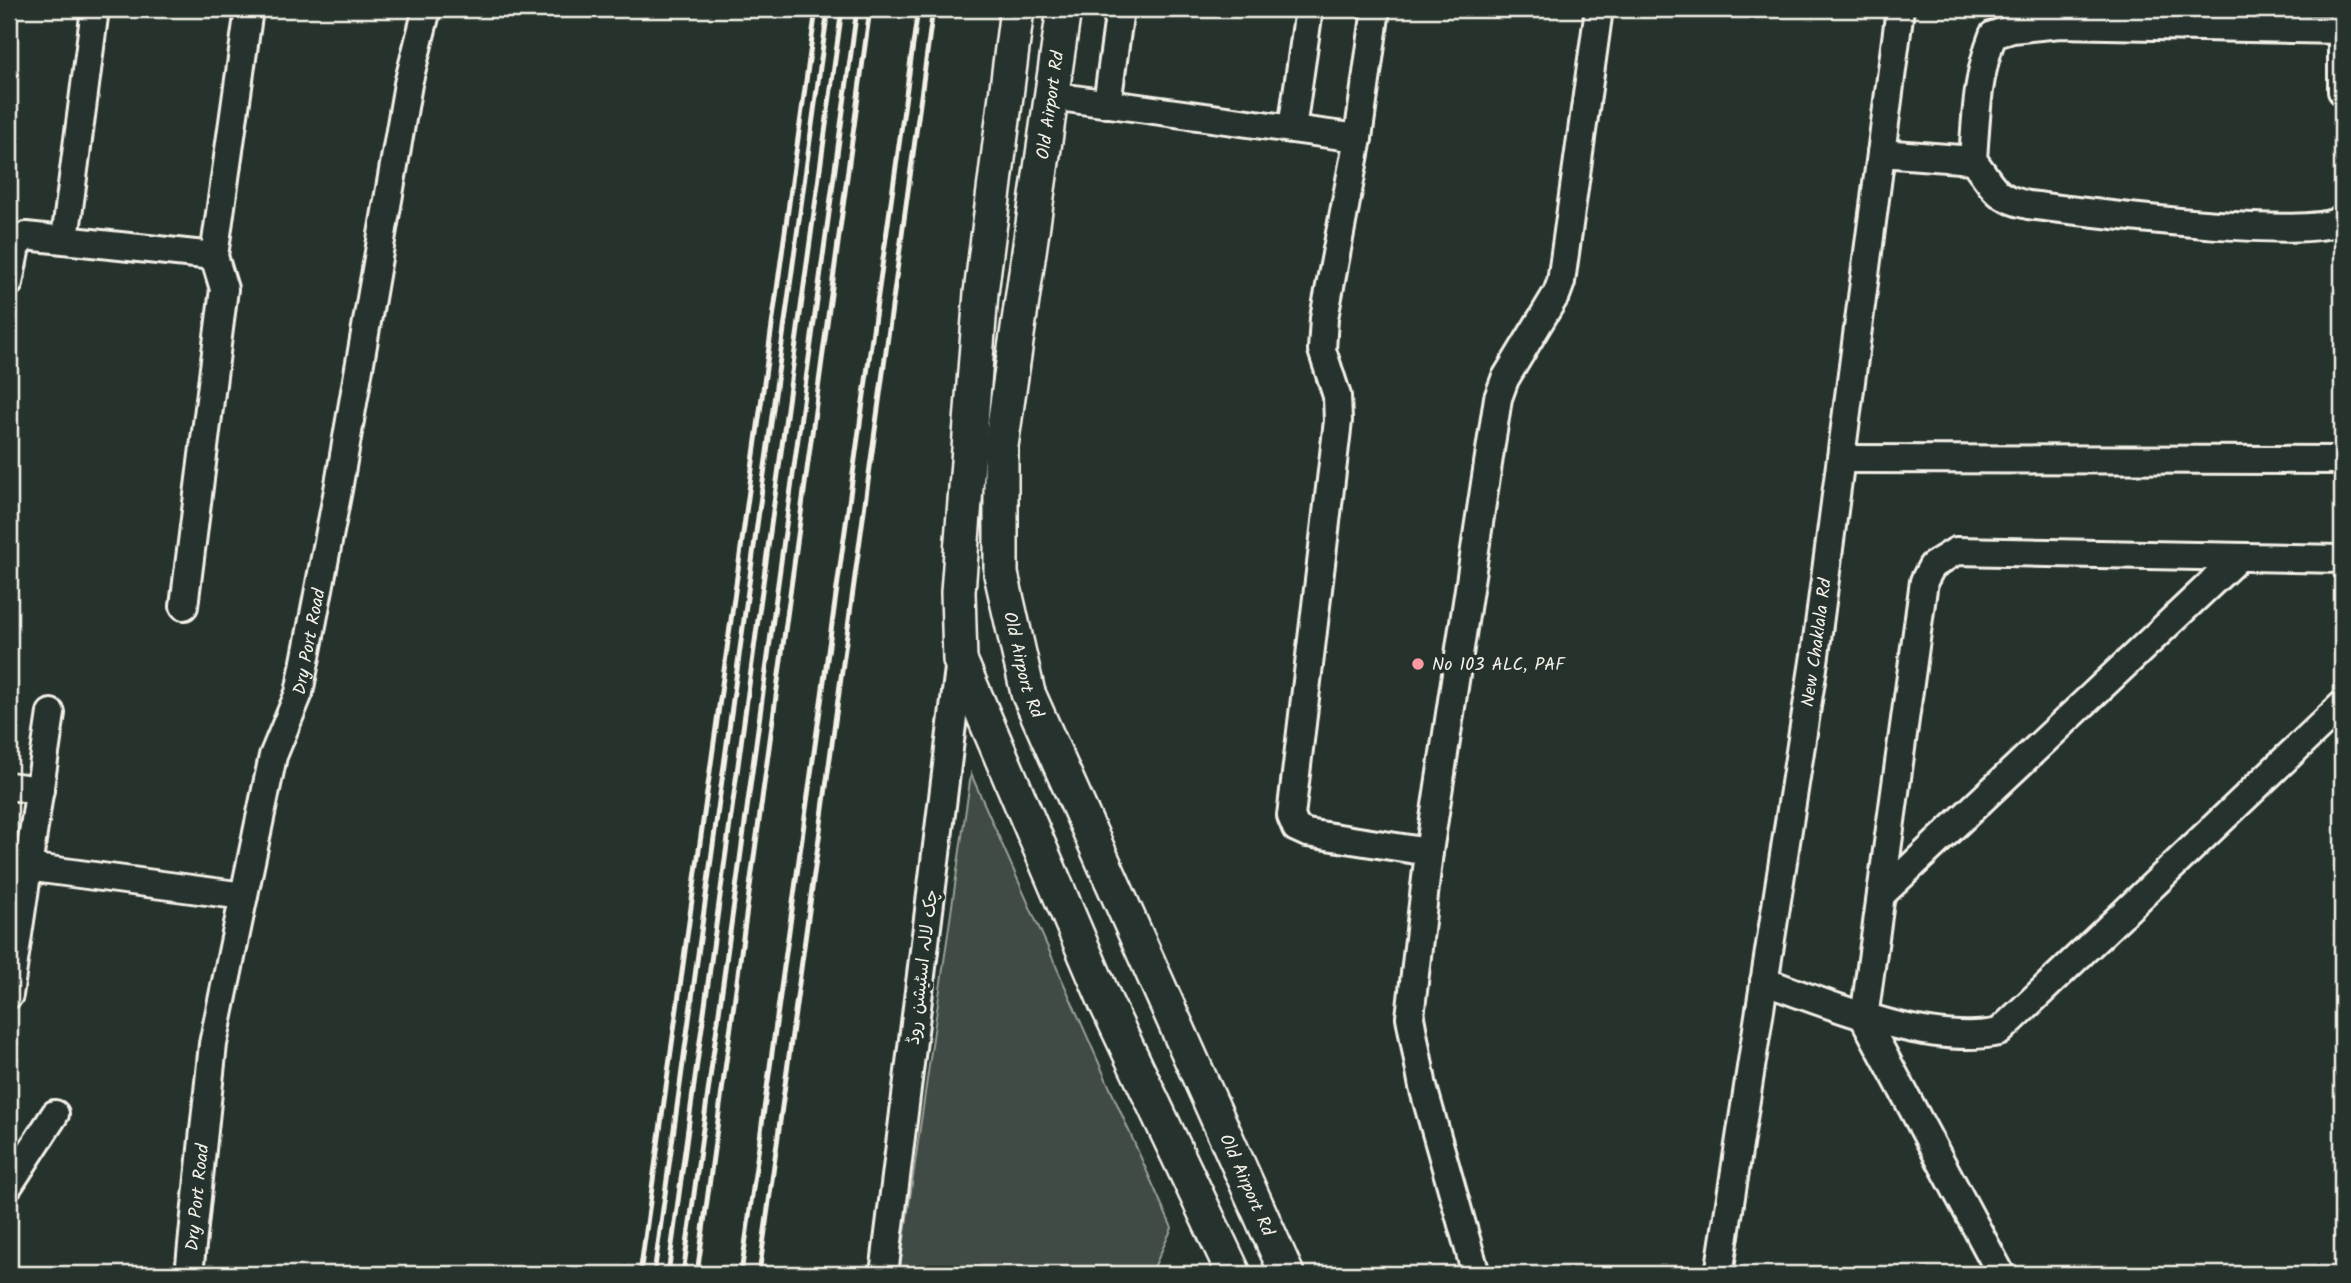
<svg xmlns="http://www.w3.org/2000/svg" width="2351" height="1283" viewBox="0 0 2351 1283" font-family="Kalam,'Playpen Sans Arabic',sans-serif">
<rect width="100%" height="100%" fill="#26332d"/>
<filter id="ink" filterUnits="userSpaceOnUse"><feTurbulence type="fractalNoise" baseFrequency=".0143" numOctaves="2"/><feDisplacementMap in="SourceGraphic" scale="14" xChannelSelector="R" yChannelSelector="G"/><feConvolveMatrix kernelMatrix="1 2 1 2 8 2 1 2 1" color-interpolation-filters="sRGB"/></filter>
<g filter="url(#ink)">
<path fill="#414b45" stroke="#9a9e96" stroke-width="2" d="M971,774L1172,1228L1151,1274H899Z"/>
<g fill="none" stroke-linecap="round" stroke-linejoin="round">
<defs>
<g id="minor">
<path d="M2342,36V91"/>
<path d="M1052,96L1358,138L1376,9"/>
<path d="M1107,104L1120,9"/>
<path d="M1292,129L1309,9"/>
<path d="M1358,138L1324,318L1322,350L1337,396L1338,421L1291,816L1296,828L1307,833L1429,852L1410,1017L1423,1087L1476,1274"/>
<path d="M1881,153L1973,160C1994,186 1992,197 2028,205C2071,210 2323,244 2342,218"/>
<path d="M1973,160C1976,117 1977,76 1993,35L2012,29L2060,24L2342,30"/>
<path d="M65,239L95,9"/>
<path d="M9,283L16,246L26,236L214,256"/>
<path d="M1842,459L2342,460"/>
<path d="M184,606L224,289L214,256L249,9"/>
<path d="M9,786L40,790"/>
<path d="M1429,852L1498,398L1505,379L1557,293L1561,282L1599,9"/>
<path d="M27,867L244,896"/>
<path d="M1881,895L2239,557"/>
<path d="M1764,981C1829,1005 1931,1047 1999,1032L2342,705"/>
<path d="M9,995L51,713"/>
<path d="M9,1185L55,1114"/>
<path id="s1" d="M189,1274L213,1044L273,756L299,693L338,490L408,84L427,9"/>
<path d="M884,1274L960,660"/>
<path id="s2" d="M1719,1274L1815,655L1900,9"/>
<path d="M2001,1274L1864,1018L1924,581L1932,566L1956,551L2342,559"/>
</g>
<g id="major">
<path d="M1017,9L981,293L958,592L960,660L1106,1003L1234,1274"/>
<path id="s3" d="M1064,9L1001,446V574L1028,693L1287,1274"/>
</g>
</defs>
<use href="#minor" stroke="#f4f1e8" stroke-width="32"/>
<use href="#major" stroke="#f4f1e8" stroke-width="38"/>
<path stroke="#f4f1e8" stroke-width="3.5" stroke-dasharray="5 5" stroke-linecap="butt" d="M717,1274V1269"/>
<use href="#minor" stroke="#26332d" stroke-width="26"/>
<use href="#major" stroke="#26332d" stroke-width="33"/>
<path stroke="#f4f1e8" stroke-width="5" d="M640,1274L816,9
M654,1274L828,9
M668,1274L842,9
M683,1274L857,9
M697,1274L870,9
M741,1274L918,9
M759,1274L933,9"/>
<path stroke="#f4f1e8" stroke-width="3.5" stroke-dasharray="5 5" stroke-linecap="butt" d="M717,1269L756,1274"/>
</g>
</g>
<circle fill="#ff9aa2" stroke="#26332d" stroke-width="2.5" cx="1418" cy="664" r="7"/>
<g text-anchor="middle" stroke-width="7" stroke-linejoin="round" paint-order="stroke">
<g font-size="18" fill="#f4f1e8" stroke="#26332d">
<text transform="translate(1050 105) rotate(-82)" y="6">Old Airport Rd</text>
<text dy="6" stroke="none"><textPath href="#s1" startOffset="646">Dry Port Road</textPath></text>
<text dy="6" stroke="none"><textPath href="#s2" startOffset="639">New Chaklala Rd</textPath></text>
<text dy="6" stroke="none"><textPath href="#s3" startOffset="663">Old Airport Rd</textPath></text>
<text transform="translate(922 967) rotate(-83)" y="6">چک لالہ اسٹیشن روڈ</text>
<text dy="6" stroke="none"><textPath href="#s3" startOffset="1230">Old Airport Rd</textPath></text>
<text dy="6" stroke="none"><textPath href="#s1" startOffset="77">Dry Port Road</textPath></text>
</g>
<g font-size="18" fill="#f4f1e8" stroke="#26332d" text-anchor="start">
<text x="1432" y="670">No 103 ALC, PAF</text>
</g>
</g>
<rect width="2351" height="1283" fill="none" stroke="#26332d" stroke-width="35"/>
<rect x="18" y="18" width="2316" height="1248" fill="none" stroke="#f4f1e8" stroke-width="2.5" filter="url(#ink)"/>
</svg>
